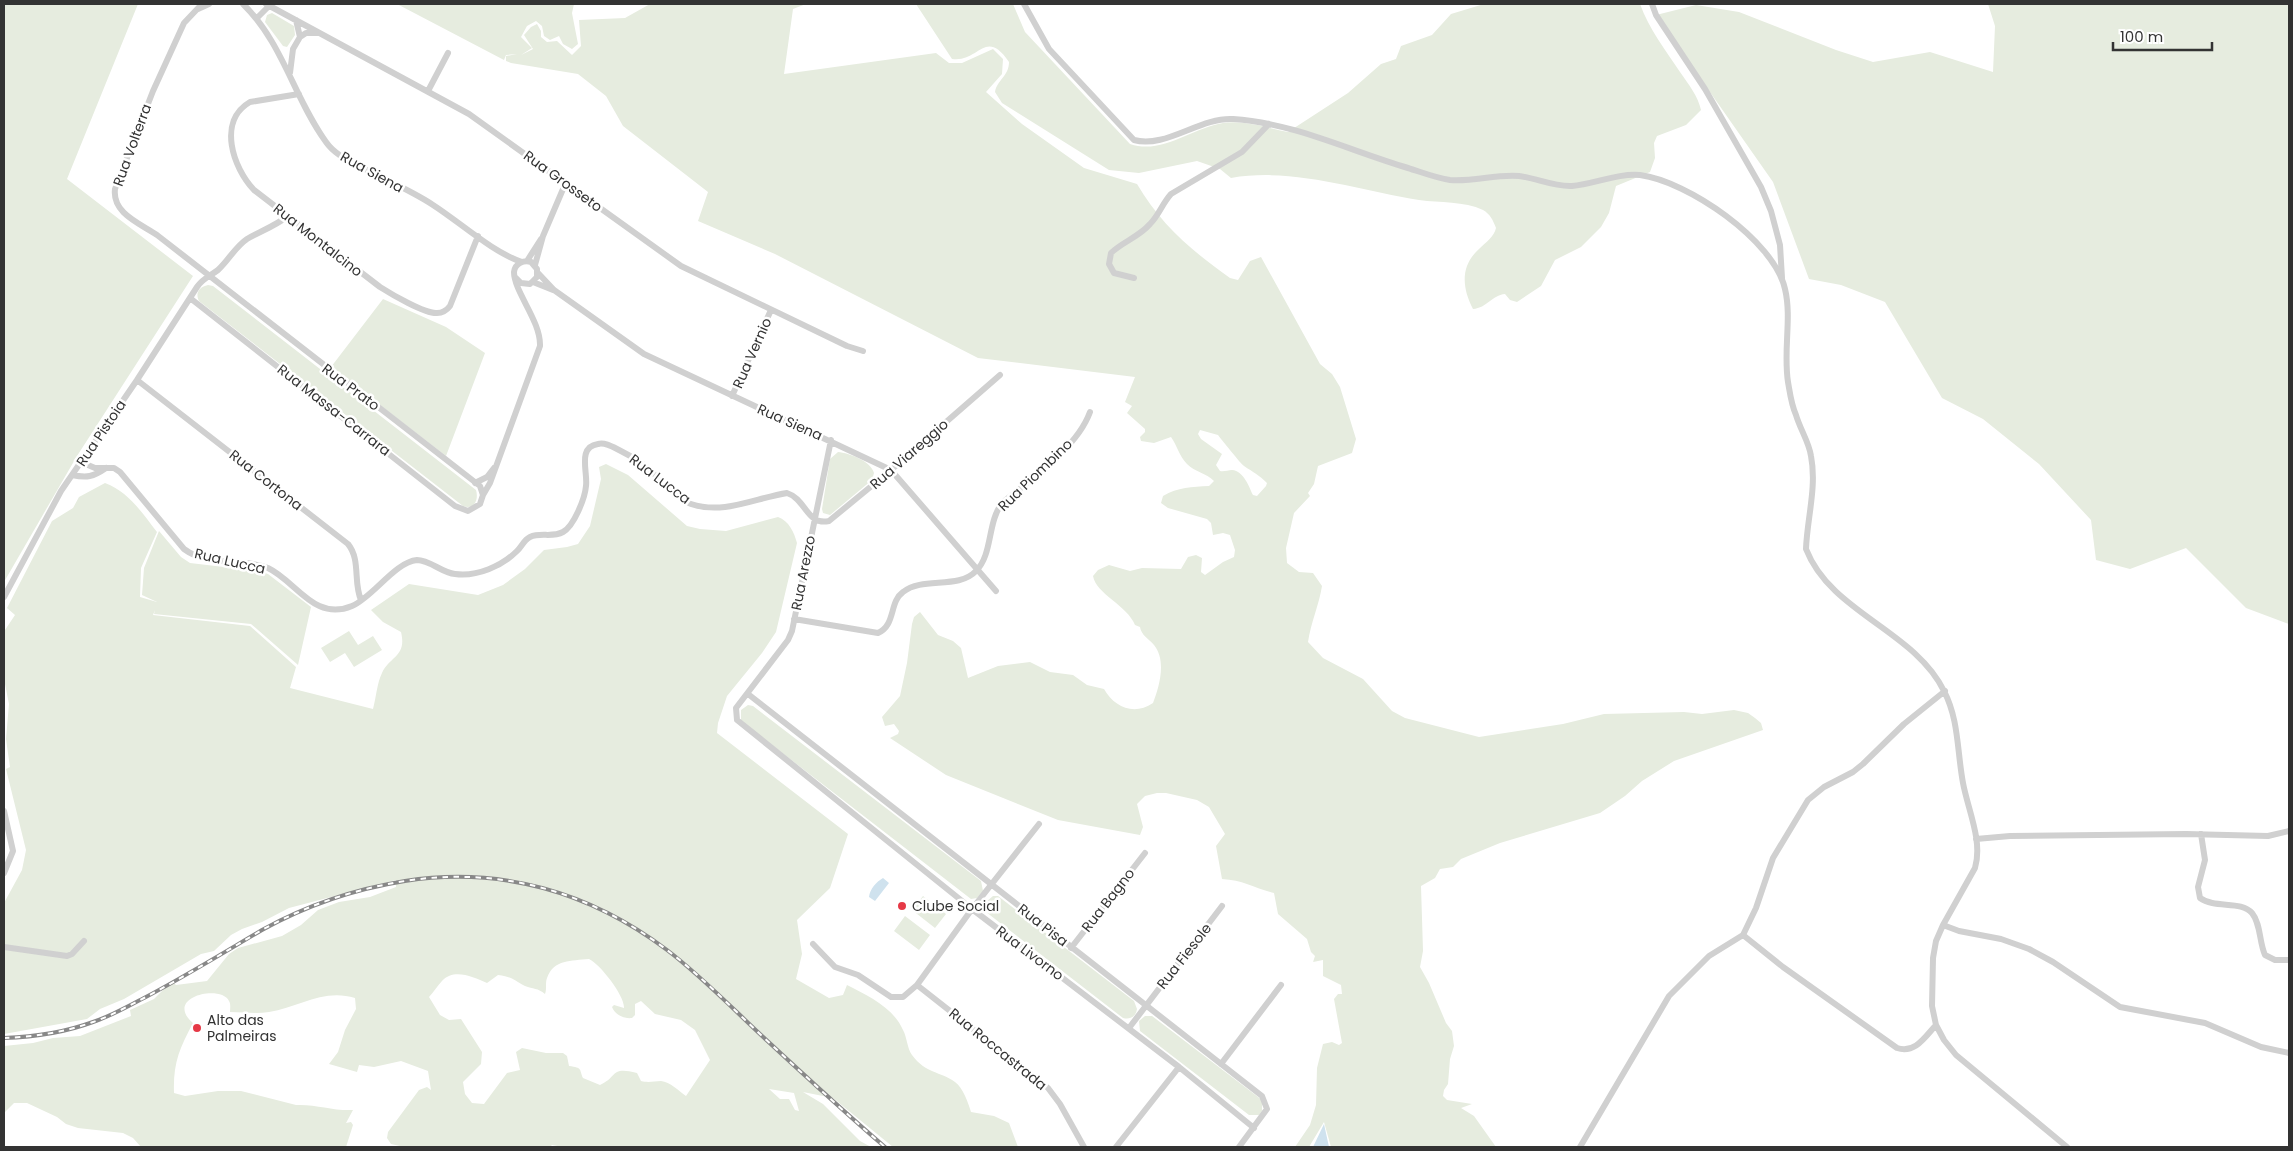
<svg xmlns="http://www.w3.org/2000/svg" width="2293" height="1151" viewBox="0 0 2293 1151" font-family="Poppins,sans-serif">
<rect width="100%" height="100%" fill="#fff"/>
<path fill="#e6ecdf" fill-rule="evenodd" d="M4,4H138L67,179L193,276L77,456L4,582Z
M397,4H574L572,13L578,44L572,49L563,44L559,36L550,40L544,36L542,26L536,21L527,26L521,37L532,48L521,55L533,49L524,35L531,27L537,24L541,31V37L547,42L557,41L572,55L581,46L579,20L625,18L650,4H806L793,9L784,74L936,53L949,63H962L993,49L1003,59L1002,74L986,92L1022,124L1084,168L1137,184C1161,225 1192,251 1230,278L1238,280L1250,261L1261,257L1320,364L1332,374L1340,387L1356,439L1352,453L1318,466L1314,484L1308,493L1310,496L1294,513L1286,548L1287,563L1299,572L1313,573L1322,586C1319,605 1311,622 1308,642L1323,658L1363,679L1392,711L1405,718L1479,737L1563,724L1604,714L1684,712L1702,714L1734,710L1748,713L1755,718L1761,723L1763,730L1674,761L1642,781L1625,796L1600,813L1500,843L1461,859L1453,867L1440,869L1435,878L1421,886L1423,951L1420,967L1429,983L1446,1023L1452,1031L1454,1046L1450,1059L1448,1084L1444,1090L1443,1096L1447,1100L1472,1104L1461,1108L1474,1116L1496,1147H1331L1324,1122L1309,1147H1295L1310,1125L1316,1105L1317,1068L1323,1044L1332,1042L1339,1045L1342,1043L1334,999L1338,994H1342L1341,985L1323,976V960L1313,962L1315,956L1311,952L1307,939L1278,914L1274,893C1254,888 1243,880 1222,879L1216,846L1225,834L1209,807L1197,800L1166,793H1157L1145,796L1137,804L1143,827L1140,835L1058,820L946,775L890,738L898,734L899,731L894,724L885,726L882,717L900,696L907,663L912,624L914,617L920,612L938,635L953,641L961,648L968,678L998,666L1030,662L1050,672L1073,675L1087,685L1104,689C1114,707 1134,716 1153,703C1159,687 1167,661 1154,645C1149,639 1141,635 1140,627L1135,625C1127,605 1096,594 1093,576L1098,570L1109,565L1130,571L1142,568L1181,569L1188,557L1196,555L1202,558L1201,572L1205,575L1223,562L1234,557L1235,550L1230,535L1223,533L1213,535L1211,523L1207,519L1168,508L1161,503L1163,496C1178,487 1192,487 1209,486L1214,481C1206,473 1195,472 1187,464C1179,456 1177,445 1171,437L1154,443L1141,441L1140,437L1145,432V429L1127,413L1132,406L1125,402L1135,377L978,358L775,254L698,221L708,192L623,126L606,96L578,74L511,63L506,61V56L517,54L506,55L504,60ZM1200,430L1218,435C1221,439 1241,464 1244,466C1253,472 1259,475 1267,483L1266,486L1257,496L1253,495C1249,487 1244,471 1232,470C1228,470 1224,472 1220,471L1216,465L1222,454L1201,439L1198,434Z
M916,4H1013L1025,32L1130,144C1162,155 1192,128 1223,123C1244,120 1268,128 1288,132L1348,93L1381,64L1396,59L1401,46L1432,35L1451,14L1484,4H1640C1649,29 1666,51 1680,72C1689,85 1698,96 1701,110L1686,125L1657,136L1654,143L1655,158L1650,172L1616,186L1609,213L1601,227L1581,247L1555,260L1541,286L1517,302L1510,300L1505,294C1492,295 1487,308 1473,309C1462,288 1460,266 1479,249C1486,242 1494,237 1496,228C1493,220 1490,214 1483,210C1464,201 1440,203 1419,200C1358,190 1293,167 1231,178L1220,169L1197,161L1139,173L1109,170L1002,103L995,92C997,80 1009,76 1009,62C985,27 979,63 952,59Z
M1988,4H2289V624L2246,608L2186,548L2130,569L2096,560L2091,520L2039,464L1983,419L1942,398L1885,302L1841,285L1809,279L1773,182L1656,15L1696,5L1739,12L1836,50L1873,62L1930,52L1993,72L1995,26Z
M272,13L294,26L295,35L287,47L283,46L265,22L267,15Z
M208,285L213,286L476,490C479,500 474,510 463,506L199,301C195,293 199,287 208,285Z
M383,299L446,327L485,353L446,456L331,367Z
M838,452C849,453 871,461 874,473L872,480L830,515L823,513L822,509L830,459Z
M606,464L628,475L687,526L700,529L726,531L778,517C789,521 794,532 797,543L776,632L762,653L727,696L718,723L717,733L848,834L830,888L797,920L802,954L796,979L829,998L843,995L847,985C868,996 893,1007 903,1030C907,1037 907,1048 912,1055C926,1074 940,1071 955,1082C963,1088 968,1102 971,1112L994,1116L1009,1123L1018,1147H893L833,1098L803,1092L823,1104L860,1141L871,1147H563L552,1145L550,1147L400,1146L391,1144L387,1138L388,1132L419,1090L427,1087L431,1090L428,1071L401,1061L374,1067L359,1065L357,1072L329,1064L338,1052L345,1030L356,1009L355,998C324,988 299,1007 269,1012C256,1014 243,1012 230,1012C230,1009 231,1004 229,1001C221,984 163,997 193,1023C179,1049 173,1064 174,1093L185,1096L218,1091H241L296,1105C316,1104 333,1111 353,1110L346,1123L351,1122L353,1125L346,1147H141L133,1138L123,1133L78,1128L66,1124L57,1117L27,1103H14L4,1113V1046L33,1043L53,1038L80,1036L131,1016L130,1010L154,999L172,981L176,985L207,981L229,954L238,948L282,936L301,925L318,910L339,902L370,897L396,887V880L289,908L262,922L242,929L231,935L214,951L201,954L124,999L100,1009L87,1019L4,1034V903L22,870L26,850L6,769L10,767L6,739L9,704L4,679V637L5,630L15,615L7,608L52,521L73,508L79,497L105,483C129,492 142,513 157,532L141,568L140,597L157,602L142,595L144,568L159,531L181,557L190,563L259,571L268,574L311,607L298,665L251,624L154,614L155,610L153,615L250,626L296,667L290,688L373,709C376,698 377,683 382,673C390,656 407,657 401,632L383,622L371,610L409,584L478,595L503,585L525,569L544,550L567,547L578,544L590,526L601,479L599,467ZM589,959C600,964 625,996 624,1008L614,1005L612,1007C615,1015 624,1019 632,1018L635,1015V1004L641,1001L655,1014L681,1020L695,1030L710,1060L686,1096C679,1091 670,1082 661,1081C654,1081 649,1083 641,1081L637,1073C610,1066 618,1077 600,1085L583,1078C579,1069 583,1068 569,1066L567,1056L563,1053H546L522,1048L516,1052L520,1070L507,1073L484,1104L472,1103L465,1094L463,1082L481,1064L482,1052L461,1019L449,1020L440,1015L429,997C434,992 437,986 442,981C454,968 473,977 487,983L498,975C513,977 513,980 525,986C533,989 538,988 545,994C547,989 545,983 547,978C554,959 571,961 589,959ZM769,1089L794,1093L799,1111L795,1110L789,1099H780Z
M349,631L358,645L373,636L382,650L354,667L345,653L330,662L321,648Z
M748,705L753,706L981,881L983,891L977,898L971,899L741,721V710Z
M923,896L946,914L935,928L912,910Z
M993,896H998L1134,1001L1137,1009C1136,1016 1131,1020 1123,1018L986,912V902Z
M905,916L930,935L919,950L894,931Z
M1145,1016H1152L1262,1100V1111L1259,1115H1249L1140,1031L1139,1021Z"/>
<path fill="#cfe2ee" d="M883,878L889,883L875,901L869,897C870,889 876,882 883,878Z
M1324,1124L1329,1147H1313Z"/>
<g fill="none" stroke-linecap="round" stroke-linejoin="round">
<path stroke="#d0d0d0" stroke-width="6" d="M243,4C283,43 294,98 326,142C335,155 350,161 363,168C386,180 412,191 433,205C461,223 492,252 522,262
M266,4L469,114L681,266L847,346L863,351
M1024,4L1049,49L1134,140C1165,149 1200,117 1233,119C1294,123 1350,151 1408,168C1421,172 1436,178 1450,180C1473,182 1496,174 1519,176C1536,178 1554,187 1572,186C1594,184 1618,173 1640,175C1687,181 1774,240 1785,289C1792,318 1783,351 1788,382C1790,393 1791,404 1796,415C1800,429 1809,442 1811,456C1817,487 1807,519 1806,549C1831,613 1914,630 1944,691C1959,720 1957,751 1963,783C1968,810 1983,841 1975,868L1943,925L1936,941L1933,958L1932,1006L1936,1025L1944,1040L1956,1055L2067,1147
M1652,4L1656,15L1705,89L1761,187L1771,211L1780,245L1782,278
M198,9L209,4
M257,18L269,6
M300,37L306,33H317
M290,73L293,49L300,37L296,20
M428,91L448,53
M299,94L250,102C217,121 233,168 254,190L380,287C391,294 425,314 437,313C443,313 447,310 450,306L478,236
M527,261L541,239
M535,265L543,236L566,182
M538,273L554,290L644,354L891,470L996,591
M1134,278L1114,273L1109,264L1111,253C1122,242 1139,237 1150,224C1159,215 1162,204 1171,194L1242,152L1269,124
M533,282L553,290
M190,298L455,506L468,511L480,504L483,495L480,486L157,235C139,223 112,213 115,189L153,91L184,23L202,4
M137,380L348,544C361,560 353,582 361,600
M732,396L771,310
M831,440L792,631L788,640L736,708L737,720L972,909L1179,1067L1254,1128
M81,462L95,468H114L120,472L184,549C208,567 241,557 268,568C296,581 314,622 352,606C373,597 395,562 417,560C430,560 442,573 455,574C477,577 502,566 517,551C522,546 524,540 530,537C541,532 552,538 563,532C574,526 585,498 586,486C588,472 577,447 598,444C605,442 613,447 619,450C631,456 643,463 653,473C664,482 677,499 691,504C724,515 755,498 787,493C806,499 807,526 829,521L891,470L1000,375
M72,475C87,478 93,477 106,468
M475,483L487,477L494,468
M483,495L490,483L540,346C541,321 514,292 514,272C515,263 524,260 531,262L537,269V277L530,284L521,283L515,277
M4,597L61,491L137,380L197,287C203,278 210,276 218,270C229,260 235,247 247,239C261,231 275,226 288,216
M794,619L878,633C896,625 889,602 903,592C923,576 958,590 976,571C993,554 987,523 1002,503C1031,479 1077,448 1090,412
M748,694L1262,1096L1267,1109L1239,1147
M4,811L13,851L4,873
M2201,834L2205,860L2198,887L2200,898C2215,909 2241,900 2252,913C2261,924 2259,942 2265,955L2275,960H2289
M1976,839L2010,836L2186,834L2268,836L2289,831
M1943,925L1959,931L2001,939L2029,949L2053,962L2120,1007L2205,1023L2261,1047L2289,1053
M1743,935L1783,967L1897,1048C1915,1054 1925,1037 1936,1025
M813,944L835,967L858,975L891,997H903L917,985L972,909L1039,824
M4,947L67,956L72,954L84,941
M1071,948L1145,853
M917,985L1048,1088L1060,1104L1084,1147
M1129,1028L1222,906
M1221,1064L1281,985
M1116,1147L1179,1067
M1580,1147L1669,996L1709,956L1743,935L1756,908L1773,858L1808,800L1824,787L1853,772L1863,764L1904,724L1945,691"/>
<defs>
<path id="rail" d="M4,1038C33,1037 66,1032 93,1022C111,1016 128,1006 144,998C184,977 223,953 262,930C307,905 355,889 405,881C501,866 590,892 667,950C700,975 731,1007 761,1035C802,1073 843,1111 885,1147"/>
</defs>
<use href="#rail" stroke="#888" stroke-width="4"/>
<use href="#rail" stroke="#fff" stroke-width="2" stroke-dasharray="5.5" stroke-linecap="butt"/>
</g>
<g fill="#e63946" stroke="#fff" stroke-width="2">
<circle cx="902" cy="906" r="5"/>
<circle cx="197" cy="1028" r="5"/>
</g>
<g text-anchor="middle" stroke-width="5" stroke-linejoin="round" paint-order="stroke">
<g font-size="14" fill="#333" stroke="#fff">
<text transform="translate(132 145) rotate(-70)" y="5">Rua Volterra</text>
<text transform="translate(372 172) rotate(29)" y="5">Rua Siena</text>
<text transform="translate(563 181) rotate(36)" y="5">Rua Grosseto</text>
<text transform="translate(318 240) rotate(38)" y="5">Rua Montalcino</text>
<text transform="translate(752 353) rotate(-66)" y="5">Rua Vernio</text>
<text transform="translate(351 387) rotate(37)" y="5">Rua Prato</text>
<text transform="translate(334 410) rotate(38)" y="5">Rua Massa-Carrara</text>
<text transform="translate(790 422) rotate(24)" y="5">Rua Siena</text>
<text transform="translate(101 433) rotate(-56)" y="5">Rua Pistoia</text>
<text transform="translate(909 454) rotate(-41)" y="5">Rua Viareggio</text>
<text transform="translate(1035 475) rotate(-44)" y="5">Rua Piombino</text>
<text transform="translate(660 479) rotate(37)" y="5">Rua Lucca</text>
<text transform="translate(266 480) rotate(38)" y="5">Rua Cortona</text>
<text transform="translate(230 561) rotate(13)" y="5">Rua Lucca</text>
<text transform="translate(803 573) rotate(-79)" y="5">Rua Arezzo</text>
<text transform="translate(1108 900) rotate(-52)" y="5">Rua Bagno</text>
<text transform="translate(1043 925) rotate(38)" y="5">Rua Pisa</text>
<text transform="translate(1030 953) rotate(37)" y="5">Rua Livorno</text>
<text transform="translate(1184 956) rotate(-52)" y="5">Rua Fiesole</text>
<text transform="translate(998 1049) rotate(39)" y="5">Rua Roccastrada</text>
</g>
<g font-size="14" fill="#333" stroke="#fff" text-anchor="start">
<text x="912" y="911">Clube Social</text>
<text x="207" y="1025">Alto das<tspan x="207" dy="16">Palmeiras</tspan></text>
</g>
</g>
<rect width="2293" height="1151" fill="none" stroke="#333333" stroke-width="10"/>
<path d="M2113 42v8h99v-8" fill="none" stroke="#333333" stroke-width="2.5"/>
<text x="2120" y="42" font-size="15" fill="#333333" stroke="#ffffff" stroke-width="4" paint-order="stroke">100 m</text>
</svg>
